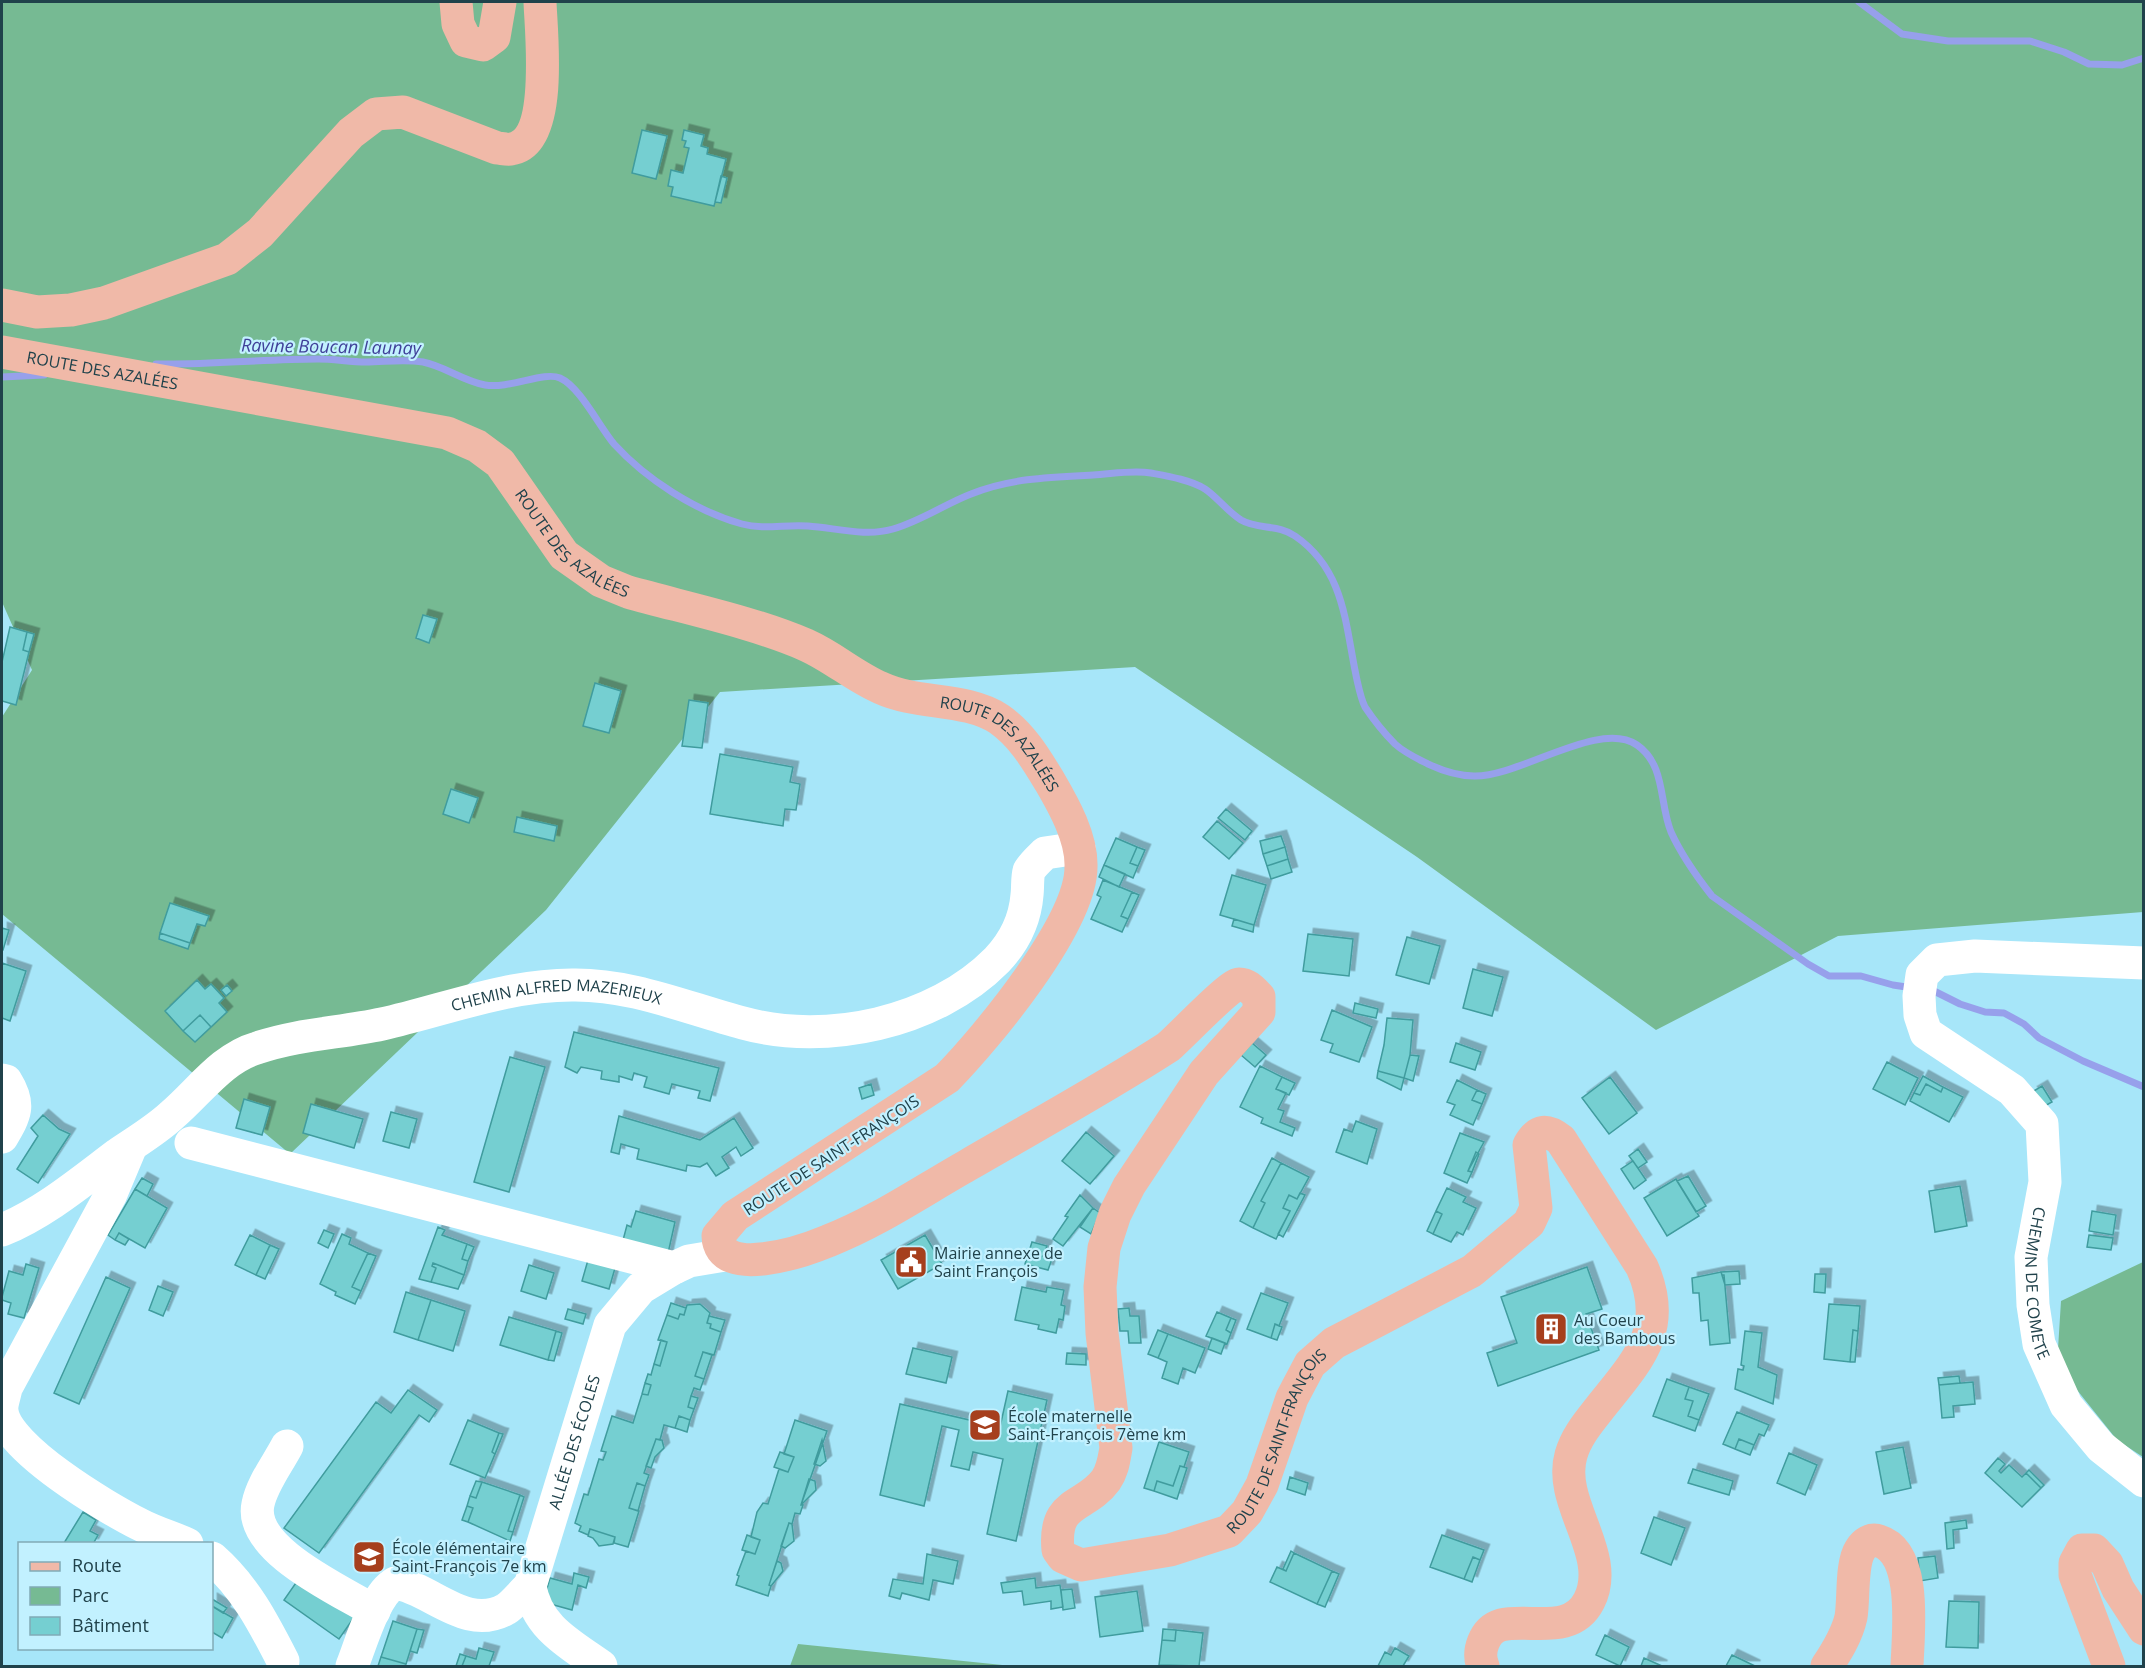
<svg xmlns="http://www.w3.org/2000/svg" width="2145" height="1668" viewBox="0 0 2145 1668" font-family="'Open Sans',sans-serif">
<defs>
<filter id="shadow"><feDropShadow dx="5.5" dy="-5.5" stdDeviation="0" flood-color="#0004"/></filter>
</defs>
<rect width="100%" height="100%" fill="#a7e6f9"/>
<path fill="#76ba93" d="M2,2H2143V912L1838,936L1656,1030L1417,857L1135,667L720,692L546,910L290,1154L2,914V717L32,670L2,602Z
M2143,1262V1457L2117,1440L2057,1365L2061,1301Z
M798,1644L1012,1666H790Z"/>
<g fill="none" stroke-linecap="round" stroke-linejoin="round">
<path stroke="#97a0eb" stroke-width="7" d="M1859,2L1902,34L1948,41H2030L2064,52L2089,64L2122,65L2144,58
M156,364C210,365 264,359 318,359C334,359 350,362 366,362C385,362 403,359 423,362C444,366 463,381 485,385C510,389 544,371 560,378C580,387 599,426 614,444C646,479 695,511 742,524C764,530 786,524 808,526C836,528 866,537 893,529C921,521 945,504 971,494C1010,478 1053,477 1093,475C1112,474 1132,470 1151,473C1167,476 1191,480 1205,489C1216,496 1227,511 1241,520C1258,530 1278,524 1295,536C1346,571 1345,626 1357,680C1359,689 1361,699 1365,707C1373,719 1385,734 1395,744C1405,753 1416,758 1428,764C1441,770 1458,776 1474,776C1520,777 1599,719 1637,745C1666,765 1659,803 1671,832C1681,854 1697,877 1712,896L1808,964L1829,976H1861L1893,985L1913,988
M2,377L44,375
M1930,989L1960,1004L1985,1012L2004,1013L2024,1024L2039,1038L2083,1061L2144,1087"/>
</g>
<path fill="#75cfd1" stroke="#409c9e" stroke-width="1.5" filter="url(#shadow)" d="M642,130L667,136L656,179L632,173Z
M684,130L704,135L701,146L708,148L707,154L726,159L714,206L671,196L673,187L668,186L671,170L683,173L689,148L684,147L686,141L682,140Z
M721,176L727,178L721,203L715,202Z
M423,615L437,619L429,643L416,638Z
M10,627L27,632L23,650L29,652L16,705L2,701V662Z
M27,632L34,634L29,652L23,650Z
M595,683L621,691L609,733L583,726Z
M689,700L708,703L702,748L682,746Z
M720,754L793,767L790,782L800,784L796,810L785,809L783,826L710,814Z
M451,789L478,798L469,823L443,814Z
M1226,809L1252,831L1245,840L1218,818Z
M517,817L557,826L554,841L514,832Z
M1217,821L1243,843L1229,859L1203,837Z
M1281,836L1285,847L1263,854L1260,841Z
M1116,838L1137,847L1130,863L1138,866L1133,878L1104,865Z
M1137,847L1145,850L1138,866L1130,863Z
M1285,847L1288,859L1267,866L1263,854Z
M1288,859L1292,872L1271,879L1267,866Z
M1104,865L1125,874L1119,887L1099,877Z
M1232,875L1266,885L1254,925L1220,915Z
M1103,880L1132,892L1121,916L1128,919L1122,932L1091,919L1101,897L1097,895Z
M1132,892L1139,895L1128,919L1121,916Z
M170,903L209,916L205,926L197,924L190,943L160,933Z
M1234,919L1254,925L1253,932L1232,926Z
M2,928L9,930L3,950H2Z
M160,933L190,943L188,949L159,939Z
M1308,934L1353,939L1349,976L1303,971Z
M1407,937L1440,946L1429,984L1396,975Z
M2,963L26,971L10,1021L2,1018Z
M1473,969L1503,977L1492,1016L1463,1008Z
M197,980L205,989L211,984L224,998L219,1003L227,1012L211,1027L200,1015L183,1031L165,1011Z
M227,985L232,991L226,996L221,990Z
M1355,1003L1378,1009L1376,1018L1353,1013Z
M1332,1010L1372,1027L1359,1062L1330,1052L1333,1044L1321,1040Z
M200,1015L211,1027L195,1042L183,1031Z
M1387,1018L1413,1020L1410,1055L1404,1078L1378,1071L1384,1045Z
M574,1032L719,1068L710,1101L698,1098L700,1091L672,1084L669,1094L644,1087L647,1077L634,1073L632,1080L619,1076V1082L601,1079L602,1071L581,1067L577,1073L565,1067Z
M1252,1043L1266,1055L1255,1067L1241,1055Z
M1456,1043L1481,1052L1475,1070L1450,1062Z
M1410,1055L1419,1056L1413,1081L1404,1078Z
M510,1057L545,1067L509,1192L474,1182Z
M1887,1062L1918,1078L1905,1105L1873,1089Z
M1260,1066L1282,1077L1276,1089L1286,1093L1278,1109L1284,1111L1280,1122L1295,1128L1292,1136L1261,1123L1263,1118L1240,1107Z
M1378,1071L1404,1078L1401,1090L1377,1078Z
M1923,1076L1943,1087L1941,1092L1926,1084L1920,1095L1914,1093Z
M1282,1077L1295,1083L1289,1095L1276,1089Z
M1610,1077L1637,1113L1609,1134L1582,1098Z
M1457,1080L1477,1090L1472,1100L1482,1104L1473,1125L1450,1115L1455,1105L1447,1102Z
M871,1084L874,1095L862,1099L859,1088Z
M1926,1084L1941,1092L1943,1087L1963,1097L1949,1122L1910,1101L1914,1093L1920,1095Z
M2042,1086L2052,1102L2043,1107L2032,1092Z
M1477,1090L1486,1094L1482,1104L1472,1100Z
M244,1099L270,1107L262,1135L236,1128Z
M311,1104L363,1119L354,1148L303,1133Z
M391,1112L417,1119L409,1148L383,1141Z
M43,1115L59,1129L70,1134L38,1183L17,1169L38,1136L31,1128Z
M619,1116L700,1140L734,1118L753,1148L741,1156L736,1147L722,1157L729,1168L716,1176L707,1163L700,1167L687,1165L686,1171L637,1159L639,1149L621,1144L619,1154L611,1152Z
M1356,1121L1377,1129L1367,1164L1336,1152L1344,1129L1352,1132Z
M1086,1132L1114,1156L1090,1184L1062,1161Z
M1460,1133L1484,1142L1468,1171L1472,1172L1467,1183L1444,1173Z
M1638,1149L1647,1162L1638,1168L1629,1156Z
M1476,1152L1479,1154L1472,1172L1468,1171Z
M1272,1158L1281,1163L1261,1201L1265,1203L1253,1228L1240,1221Z
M1633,1161L1646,1180L1634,1189L1621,1169Z
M1281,1163L1309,1177L1297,1199L1289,1195L1283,1208L1290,1211L1276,1239L1253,1228L1265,1203L1261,1201Z
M1688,1176L1706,1206L1696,1212L1677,1181Z
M142,1178L153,1184L147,1196L135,1189Z
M1676,1179L1699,1216L1667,1236L1644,1198Z
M1960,1186L1967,1226L1935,1232L1929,1191Z
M1447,1188L1466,1197L1463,1202L1476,1208L1463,1235L1457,1232L1451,1242L1433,1234L1442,1214L1436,1211Z
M135,1189L167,1208L145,1248L119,1233L115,1240L108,1235Z
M1300,1193L1305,1195L1283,1237L1278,1234L1290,1211L1283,1208L1289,1195L1297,1199Z
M1080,1195L1093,1208L1063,1246L1053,1239L1068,1217L1065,1216Z
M1093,1208L1100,1213L1091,1234L1080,1227Z
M636,1211L675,1222L667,1258L622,1244L627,1225L631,1227Z
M1436,1211L1442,1214L1433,1234L1427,1231Z
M2092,1211L2116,1215L2113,1235L2089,1231Z
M438,1227L445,1230L442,1235L467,1244L462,1259L468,1261L464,1275L433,1263L432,1266L436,1268L431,1282L419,1279Z
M324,1230L334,1234L328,1248L318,1243Z
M119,1233L129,1239L125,1245L115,1240Z
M342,1234L351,1238L349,1244L368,1253L352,1287L361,1291L355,1304L335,1295L336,1292L320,1284Z
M250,1235L270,1245L256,1275L235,1265Z
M925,1235L942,1264L898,1289L881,1260Z
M2089,1235L2113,1238L2111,1250L2087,1247Z
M1032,1242L1047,1246L1043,1256L1052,1259L1048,1270L1025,1264Z
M467,1244L474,1247L468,1261L462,1259Z
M270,1245L279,1249L265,1279L256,1275Z
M368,1253L376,1256L361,1291L352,1287Z
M588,1260L615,1268L609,1289L582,1281Z
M433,1263L464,1275L458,1289L431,1282L436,1268L432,1266Z
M26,1264L39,1268L24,1318L8,1314L11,1303L2,1300V1297L9,1271L23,1275Z
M529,1265L554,1273L546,1299L521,1291Z
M1587,1267L1602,1309L1586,1314L1599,1350L1498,1386L1487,1353L1517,1343L1501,1297Z
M1739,1271L1740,1284L1725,1285L1721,1272Z
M1721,1272L1722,1275H1724L1730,1343L1710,1345L1708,1320L1701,1321L1699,1293H1693L1692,1278Z
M1815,1274H1826L1825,1293L1814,1292Z
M106,1277L130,1288L79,1404L54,1393Z
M158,1286L173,1292L163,1316L149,1310Z
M1022,1287L1046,1292L1047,1287L1064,1290L1061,1305L1065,1306L1063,1320L1059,1319L1056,1333L1038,1329L1039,1325L1015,1320Z
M406,1292L431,1300L418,1340L394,1332Z
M1261,1293L1288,1303L1279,1326L1275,1324L1271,1338L1247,1329Z
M431,1300L465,1311L453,1351L418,1340Z
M671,1303L686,1308L684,1315L680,1314L678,1319L667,1315Z
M700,1304L710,1313L707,1323L711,1324L710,1328L721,1332L714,1355L703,1352L695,1376L704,1379L700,1390L694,1388L691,1396L688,1407L694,1409L690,1420L679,1416L675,1428L664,1425L660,1440L656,1439L644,1473L649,1475L645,1486L637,1483L629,1508L639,1511L628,1547L614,1543L615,1537L590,1529L588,1535L579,1531L581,1526L575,1523L584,1494L588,1495L599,1459L603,1460L606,1452L601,1451L612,1416L633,1423L642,1394L648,1395L651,1385L645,1383L648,1374L651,1375L654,1364L660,1366L667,1342L658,1340L667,1315L678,1319L680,1314L684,1315L687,1305Z
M1829,1304L1860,1306L1858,1331L1853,1330L1850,1362L1824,1359Z
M1129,1308L1130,1316H1139L1141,1343H1129L1128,1331H1120L1118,1309Z
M568,1309L586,1314L583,1324L565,1319Z
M1217,1312L1231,1318L1226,1330L1231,1333L1227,1344L1206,1336Z
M709,1316L725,1320L721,1332L710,1328L711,1324L707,1323Z
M509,1317L556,1331L548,1360L500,1345Z
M1231,1318L1236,1320L1231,1333L1226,1330Z
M1275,1324L1282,1327L1277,1340L1271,1338Z
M1158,1330L1168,1334L1158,1358L1148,1354Z
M1853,1330L1858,1331L1855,1362H1850Z
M556,1331L562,1333L554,1361L548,1360Z
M1745,1331L1762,1333L1758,1367L1777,1375L1773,1404L1735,1389L1738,1369L1743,1370L1744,1366L1741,1365Z
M1168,1334L1205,1348L1195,1373L1183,1368L1178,1384L1162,1378L1167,1362L1158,1358Z
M1212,1338L1225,1343L1221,1354L1208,1349Z
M661,1340L667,1342L660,1366L654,1364Z
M913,1348L952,1357L946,1383L906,1374Z
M703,1352L712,1355L704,1379L695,1376Z
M1067,1353L1086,1354V1365L1066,1364Z
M1959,1376L1960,1383L1939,1385L1938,1378Z
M1667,1379L1689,1387L1685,1399L1693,1401L1688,1416L1699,1420L1695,1431L1653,1416Z
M1973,1382L1975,1404L1953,1406L1954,1417L1942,1418L1939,1385Z
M645,1383L651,1385L648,1395L642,1394Z
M1689,1387L1709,1394L1699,1420L1688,1416L1693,1401L1685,1399Z
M408,1390L437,1410L429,1422L419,1415L319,1553L284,1528L376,1402L391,1413Z
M1008,1391L1047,1400L1016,1541L987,1534L1003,1459L973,1452L969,1470L951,1466L959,1430L942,1426L924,1506L880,1495L900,1404L1000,1427Z
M691,1396L698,1398L694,1409L688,1407Z
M1737,1412L1769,1425L1764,1436L1759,1434L1754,1445L1739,1439L1735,1449L1723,1444Z
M679,1416L690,1420L687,1432L675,1428Z
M468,1420L499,1433L492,1452L495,1454L485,1478L450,1464Z
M795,1420L827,1431L801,1505H803L800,1514L795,1513L792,1524L789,1523L769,1585L771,1586L768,1596L736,1585L739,1576L737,1575L746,1551L755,1554L760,1540L751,1537L757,1512L763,1503L768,1504L779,1469L788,1472L794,1457L784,1454Z
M499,1433L503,1434L495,1454L492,1452Z
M656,1439L662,1440L664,1448L655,1457L651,1468L646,1466Z
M1739,1439L1754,1445L1750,1455L1735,1449Z
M822,1440L826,1461L820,1466L814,1464Z
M1159,1442L1189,1452L1184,1467L1180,1466L1173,1486L1157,1481L1154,1491L1144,1488Z
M1903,1447L1911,1488L1884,1494L1876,1452Z
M780,1452L794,1457L788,1472L774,1467Z
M1789,1453L1817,1465L1805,1495L1777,1483Z
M1998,1458L2005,1464L1999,1471L2001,1473L2009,1465L2022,1477L2026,1473L2041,1488L2022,1507L1985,1473Z
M1180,1466L1187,1468L1177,1499L1154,1491L1157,1481L1173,1486Z
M1693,1469L1733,1481L1729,1495L1688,1483Z
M2029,1470L2044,1485L2041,1488L2026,1473Z
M1290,1477L1308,1483L1305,1495L1287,1489Z
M809,1479L815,1481L816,1490L801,1505Z
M476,1481L482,1482L476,1498L470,1496Z
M482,1482L520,1495L508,1531L513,1532L510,1541L468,1522L473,1508L467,1506L470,1496L476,1498Z
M637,1483L645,1486L638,1511L629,1508Z
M520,1495L524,1497L513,1532L508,1531Z
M467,1506L473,1508L468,1522L462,1520Z
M83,1512L96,1520L90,1531L98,1535L93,1544L64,1543Z
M1654,1517L1685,1528L1671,1565L1641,1553Z
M1966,1520L1967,1528L1953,1530L1954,1548L1947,1549L1945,1523Z
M789,1523L792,1524L794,1541L785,1548L781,1546Z
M590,1529L615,1537L613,1544L599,1546L593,1538L588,1536Z
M747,1535L760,1540L755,1554L742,1550Z
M1442,1535L1484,1550L1480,1560L1473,1557L1464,1579L1430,1567Z
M1291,1551L1294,1553L1286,1571L1283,1569Z
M1294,1553L1332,1571L1317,1604L1270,1582L1277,1567L1286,1571Z
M927,1554L958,1561L953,1584L933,1580L929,1600L902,1593L900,1599L889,1596L893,1579L923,1584Z
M1935,1556L1938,1578L1920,1581L1918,1558Z
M1473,1557L1480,1560L1472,1582L1464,1579Z
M777,1561L781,1563L783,1571L771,1586L769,1585Z
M1332,1571L1339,1574L1325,1607L1317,1604Z
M574,1573L589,1577L586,1588L578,1585L572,1610L543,1602L550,1578L572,1584Z
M300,1577L355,1616L339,1639L284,1600Z
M1035,1578L1036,1588L1060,1585L1063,1607L1051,1609V1601L1024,1605L1022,1591L1003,1593L1001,1583Z
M1072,1589L1075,1608L1063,1610L1061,1590Z
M1137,1591L1143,1631L1100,1637L1095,1597Z
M212,1599L227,1608L223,1613L212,1606Z
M1949,1601L1979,1602L1978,1648L1946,1647Z
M212,1606L233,1618L222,1638L212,1632Z
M393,1621L417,1629L406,1664L381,1657Z
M417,1629L424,1630L417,1653L410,1651Z
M1163,1629L1176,1630L1175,1641L1162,1640Z
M1176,1630L1203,1633L1199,1666L1159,1665L1162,1640L1175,1641Z
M1605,1635L1629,1647L1620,1666L1596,1655Z
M479,1648L494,1652L489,1666H462L466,1656L476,1659Z
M1395,1648L1409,1656L1403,1666H1378L1385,1652L1391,1655Z
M460,1654L466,1656L462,1666H456Z
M1732,1655L1755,1666H1726Z
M381,1657L406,1664L405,1666H378Z
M1644,1658L1662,1666H1641Z"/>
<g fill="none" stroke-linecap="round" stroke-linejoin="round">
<g stroke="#fff" stroke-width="33">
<path id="s1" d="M2144,963L1975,956L1937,960L1922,975L1919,996L1920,1015L1926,1033L2012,1090L2042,1124L2045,1182L2031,1257L2033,1305L2039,1344L2066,1405L2101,1447L2144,1481"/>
<path d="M2,1080L6,1081C21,1105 15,1115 2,1137"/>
<path d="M191,1143L674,1268"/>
<path d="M131,1146L110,1196L6,1388C5,1395 1,1404 2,1411C6,1448 107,1508 139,1524C154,1532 171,1537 187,1544"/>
<path id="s2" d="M2,1230C44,1213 82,1181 118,1154C137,1141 156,1130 172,1115C199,1092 222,1058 257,1048C298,1034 340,1033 382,1024C445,1010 506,985 572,985C632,984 686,1008 743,1023C826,1046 935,1023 997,960C1014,942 1025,920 1027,895C1028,888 1027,878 1029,871C1032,865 1040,858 1045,853L1079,848"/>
<path d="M287,1446C277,1465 262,1484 258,1504C248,1550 342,1591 374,1611"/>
<path d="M212,1558C245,1587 263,1622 283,1661"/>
<path d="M352,1666C361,1644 374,1595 395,1583C431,1588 466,1632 506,1609C514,1604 522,1593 530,1586"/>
<path id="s3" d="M601,1666C570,1644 536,1627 530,1586L610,1325L641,1288L674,1268L689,1261L725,1255"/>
</g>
<g stroke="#f0b9a8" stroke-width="33">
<path d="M456,2L458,24L466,41L483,45L494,37L500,2"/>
<path d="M2,305L37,312L71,310L104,303L227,259L260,233L351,133L376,114L403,112L497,148C501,148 507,150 511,149C554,143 541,32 540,2"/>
<path id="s4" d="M2,352L447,433L477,446L500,463L564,555L601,581L628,592C685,608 753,622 806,645C833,657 855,677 881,688C918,705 965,697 999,719C1022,735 1036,759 1050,782C1064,806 1082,838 1081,867C1081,924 987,1037 947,1078L735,1216L718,1236C719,1280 804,1251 828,1241C877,1222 922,1191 968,1165C1035,1126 1103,1089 1168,1047C1180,1037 1230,984 1239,984C1248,984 1253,991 1259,997V1012L1204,1073L1129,1186L1115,1214L1104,1248L1100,1287L1102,1333L1116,1448C1114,1459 1113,1470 1106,1480C1085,1509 1053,1499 1058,1550L1063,1557L1081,1565L1170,1550L1229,1531L1247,1512L1262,1485L1292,1398L1310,1364L1334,1343L1472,1271L1529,1223L1536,1208L1529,1145C1538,1129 1547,1129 1561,1140L1642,1267C1670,1330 1637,1361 1599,1409C1588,1423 1576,1437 1571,1455C1557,1504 1613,1554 1589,1601C1571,1636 1529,1618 1501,1625C1484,1630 1477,1652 1483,1666"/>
<path d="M1827,1666C1837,1651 1847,1635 1851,1617C1854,1600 1851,1564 1860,1550C1864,1543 1871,1538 1879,1541C1918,1553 1908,1634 1907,1666"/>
<path d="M2109,1666L2075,1575V1563L2082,1550H2094L2107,1564L2118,1589L2144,1629"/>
</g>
</g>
<defs>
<symbol id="civic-square" viewBox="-11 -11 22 22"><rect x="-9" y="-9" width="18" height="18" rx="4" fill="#a63f1d" stroke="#c2f1ff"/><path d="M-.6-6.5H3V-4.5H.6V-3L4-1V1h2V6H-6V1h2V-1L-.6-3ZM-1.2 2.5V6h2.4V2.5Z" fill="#fff"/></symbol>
<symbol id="building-square" viewBox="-11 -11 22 22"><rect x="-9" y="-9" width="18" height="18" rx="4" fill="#a63f1d" stroke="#c2f1ff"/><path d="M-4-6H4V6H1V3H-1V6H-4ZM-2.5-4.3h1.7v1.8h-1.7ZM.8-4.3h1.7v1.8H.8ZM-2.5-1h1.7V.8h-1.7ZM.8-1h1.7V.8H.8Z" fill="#fff"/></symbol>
<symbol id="school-square" viewBox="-11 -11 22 22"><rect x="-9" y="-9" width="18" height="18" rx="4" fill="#a63f1d" stroke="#c2f1ff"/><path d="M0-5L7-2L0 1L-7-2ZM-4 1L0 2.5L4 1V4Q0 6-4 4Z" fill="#fff"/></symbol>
</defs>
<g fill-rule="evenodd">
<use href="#civic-square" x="892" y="1243" width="38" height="38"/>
<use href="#building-square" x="1532" y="1310" width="38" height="38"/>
<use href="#school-square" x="966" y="1406" width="38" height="38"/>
<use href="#school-square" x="350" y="1538" width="38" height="38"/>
</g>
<g text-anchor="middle" stroke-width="4.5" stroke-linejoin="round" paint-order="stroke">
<g font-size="16" fill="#20424b" stroke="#c2f1ff">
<text dy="6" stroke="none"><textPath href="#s4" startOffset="102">ROUTE DES AZALÉES</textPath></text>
<text dy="6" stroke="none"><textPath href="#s4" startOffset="624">ROUTE DES AZALÉES</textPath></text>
<text dy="6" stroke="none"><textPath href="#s4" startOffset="1110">ROUTE DES AZALÉES</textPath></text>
<text dy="6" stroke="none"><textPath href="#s2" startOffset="621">CHEMIN ALFRED MAZERIEUX</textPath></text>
<text transform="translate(831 1155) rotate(-33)" y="6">ROUTE DE SAINT-FRANÇOIS</text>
<text dy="6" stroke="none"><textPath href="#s1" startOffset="597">CHEMIN DE COMETE</textPath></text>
<text dy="6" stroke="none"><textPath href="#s4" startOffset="3348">ROUTE DE SAINT-FRANÇOIS</textPath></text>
<text dy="6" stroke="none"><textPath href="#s3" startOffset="261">ALLÉE DES ÉCOLES</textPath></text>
</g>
<g font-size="16" fill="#20424b" stroke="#c2f1ff" text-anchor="start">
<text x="934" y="1259">Mairie annexe de<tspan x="934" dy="18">Saint François</tspan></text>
<text x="1574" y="1326">Au Coeur<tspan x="1574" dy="18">des Bambous</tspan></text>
<text x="1008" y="1422">École maternelle<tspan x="1008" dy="18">Saint-François 7ème km</tspan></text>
<text x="392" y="1554">École élémentaire<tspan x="392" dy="18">Saint-François 7e km</tspan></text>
</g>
<g font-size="18" font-style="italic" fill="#404199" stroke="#c2f1ff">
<text transform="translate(331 347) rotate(1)" y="6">Ravine Boucan Launay</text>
</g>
</g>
<rect width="2145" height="1668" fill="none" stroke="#20424b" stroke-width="6"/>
<rect x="18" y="1542" width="195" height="108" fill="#c2f1ff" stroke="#81abb7" stroke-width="1.5"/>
<rect x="30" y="1562" width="30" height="9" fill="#f0b9a8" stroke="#81abb7" stroke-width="1.5"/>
<text x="72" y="1572" font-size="18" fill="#20424b">Route</text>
<rect x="30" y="1587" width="30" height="18" fill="#76ba93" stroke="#81abb7" stroke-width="1.5"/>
<text x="72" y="1602" font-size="18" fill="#20424b">Parc</text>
<rect x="30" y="1617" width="30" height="18" fill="#75cfd1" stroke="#81abb7" stroke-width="1.5"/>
<text x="72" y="1632" font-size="18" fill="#20424b">Bâtiment</text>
</svg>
